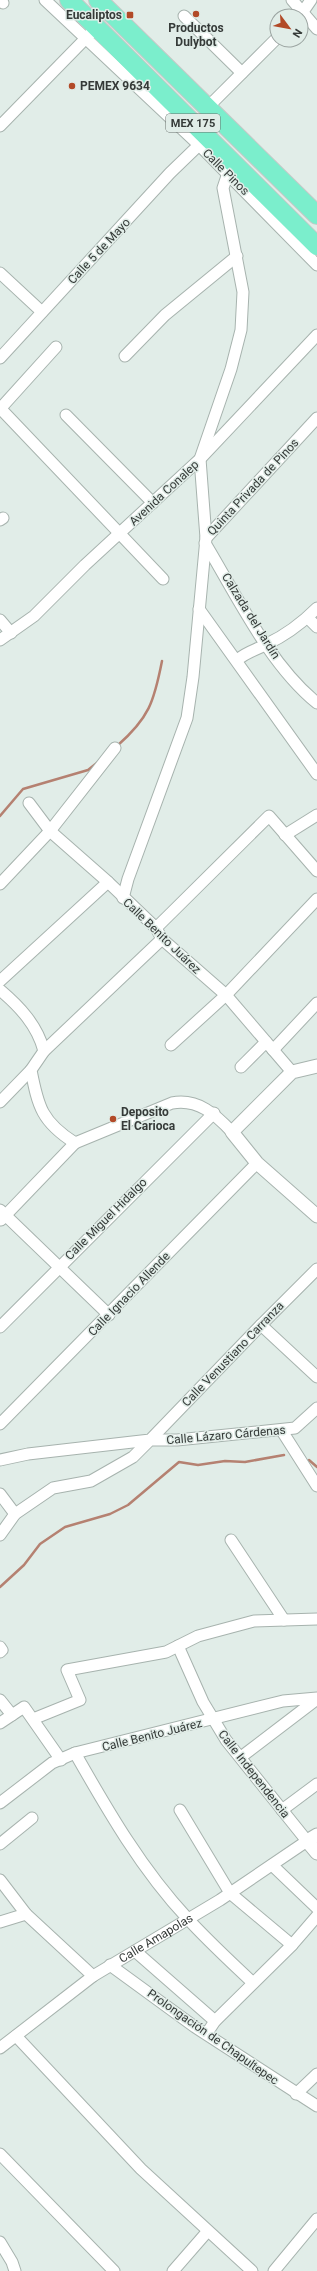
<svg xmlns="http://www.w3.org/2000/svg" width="317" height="2271" viewBox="0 0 317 2271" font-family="Roboto,sans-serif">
<rect width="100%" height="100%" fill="#e1ede8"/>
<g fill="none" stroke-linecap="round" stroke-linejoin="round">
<path stroke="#b58171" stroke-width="2.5" d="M117,746C149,718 154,702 162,661
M0,816L23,789L88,770L98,762
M309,1460L317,1467
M0,1587L24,1565L40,1544L65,1527L110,1514L128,1505L179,1462L198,1465L225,1461L245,1462L284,1455"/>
<defs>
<g id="minor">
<path d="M45,0L199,145L317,265"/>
<path d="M292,0L317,29"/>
<path d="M0,1L3,3"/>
<path d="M184,16L242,73"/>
<path d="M300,16L311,0"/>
<path d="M208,107L277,38"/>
<path d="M0,126L90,34"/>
<path d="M0,273L42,312"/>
<path d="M125,356L165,315L237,256"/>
<path d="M0,358L170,173L199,145"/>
<path d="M0,408L163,579"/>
<path d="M0,409L56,347"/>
<path d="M66,415L153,503"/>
<path d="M0,520L3,518"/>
<path d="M206,538L317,418"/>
<path d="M205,543C237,596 269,664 317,703"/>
<path d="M199,609L317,774"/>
<path d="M308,618L317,627"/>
<path d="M0,620L11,633"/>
<path d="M0,640L34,616L85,565L200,459L317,335"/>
<path d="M237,660C248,651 254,651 267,644C284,636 303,622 317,608"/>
<path d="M29,803L50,831L108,882L156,928L162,939L226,995L292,1072"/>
<path d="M285,835L317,815"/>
<path d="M0,884L50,831L115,748"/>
<path d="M123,898L128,879L187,718L193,677L206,538L200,459L231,369L241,330L243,292L223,188L228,173"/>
<path d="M156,928L269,816L317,871"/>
<path d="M0,981L108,882"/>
<path d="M0,990C20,1007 37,1025 44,1051L31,1070C38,1107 42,1122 75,1143L172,1103C198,1098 216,1115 232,1132"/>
<path d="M171,1045L226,995L317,899"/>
<path d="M273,1050L317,1003"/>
<path d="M44,1051L162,939"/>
<path d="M241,1067L266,1042"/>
<path d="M0,1102L31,1070"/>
<path d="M0,1210L109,1315"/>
<path d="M1,1220L75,1143"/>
<path d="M261,1325L317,1377"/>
<path d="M0,1327L214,1113"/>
<path d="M0,1424L257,1163"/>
<path d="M282,1431L317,1486"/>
<path d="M0,1460L28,1454L150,1440L261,1325L317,1269"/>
<path d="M0,1494L15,1514"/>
<path d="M0,1535L15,1514L53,1488L91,1481L133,1457L150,1440H177L295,1428L317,1408"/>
<path d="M231,1540L284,1620"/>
<path d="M0,1647L2,1650L0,1652"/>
<path d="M0,1700L12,1715"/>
<path d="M33,1719L80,1700L67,1670L166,1652L198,1636L254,1621L317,1619"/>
<path d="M0,1723L24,1707L61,1760"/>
<path d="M75,1753C108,1811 142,1870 188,1919C208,1941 231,1962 253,1983"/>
<path d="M241,1757L317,1699"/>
<path d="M0,1803L52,1763L75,1753L283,1701L317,1698"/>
<path d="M180,1810L230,1893L292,1945"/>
<path d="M282,1810L317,1784"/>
<path d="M0,1844L32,1818"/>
<path d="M272,1865L317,1908"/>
<path d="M0,1880L26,1914L93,1976"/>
<path d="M0,1922L26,1914"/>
<path d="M135,1951L215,2021"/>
<path d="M110,1965L195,2027L317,2106"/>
<path d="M207,2033L215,2021L292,1945L317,1916"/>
<path d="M16,2036L141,2169L252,2271"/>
<path id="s1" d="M0,2048L93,1976L220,1900L307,1841L226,1740L203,1702L178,1646"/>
<path d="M296,2094L317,2074"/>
<path d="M0,2154L114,2271"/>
<path d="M0,2242L12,2262L15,2271"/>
<path d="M173,2271L207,2232"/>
<path d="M274,2271L317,2219"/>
</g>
<path id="tertiary" d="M317,1066L292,1072L232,1132L257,1163L317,1216
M317,1835L307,1841L317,1853"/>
<path id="trunk" d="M69,0L317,246
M98,0L317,215"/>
</defs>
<use href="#minor" stroke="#a7b3ae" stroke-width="13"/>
<use href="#tertiary" stroke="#a7b3ae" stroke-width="15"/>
<use href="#trunk" stroke="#c6c8c7" stroke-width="20"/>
<use href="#minor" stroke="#fff" stroke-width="11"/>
<use href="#tertiary" stroke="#fff" stroke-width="13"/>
<use href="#trunk" stroke="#7beecc" stroke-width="18"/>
</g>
<g fill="#b24a28" stroke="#e1ede8" stroke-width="1.5">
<circle cx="196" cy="14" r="4"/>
<rect x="126" y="11" width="8" height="8" rx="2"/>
<circle cx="72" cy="86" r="4"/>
<circle cx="113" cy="1119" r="4"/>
</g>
<g text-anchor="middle" stroke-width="3" stroke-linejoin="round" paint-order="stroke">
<rect fill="#e1ede8" stroke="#69706d" stroke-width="1" x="166" y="114" width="54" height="18" rx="3"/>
<g font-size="11" font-weight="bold" fill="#353a38">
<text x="193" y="127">MEX 175</text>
</g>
<g font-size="12" font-weight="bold" fill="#353a38" stroke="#e1ede8" text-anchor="start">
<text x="122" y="19" text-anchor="end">Eucaliptos</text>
<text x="196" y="32" text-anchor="middle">Productos<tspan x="196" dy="14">Dulybot</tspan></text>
<text x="80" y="90">PEMEX 9634</text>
<text x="121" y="1116">Deposito<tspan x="121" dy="14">El Carioca</tspan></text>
</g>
<g font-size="12" fill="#353a38" stroke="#e1ede8">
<text transform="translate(226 172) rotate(45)" y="4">Calle Pinos</text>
<text transform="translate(99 251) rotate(-47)" y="4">Calle 5 de Mayo</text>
<text transform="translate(253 487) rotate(-47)" y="4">Quinta Privada de Pinos</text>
<text transform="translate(164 493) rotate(-43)" y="4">Avenida Conalep</text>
<text transform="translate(251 616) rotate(58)" y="4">Calzada del Jardín</text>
<text transform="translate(162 936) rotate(44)" y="4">Calle Benito Juárez</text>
<text transform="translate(106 1219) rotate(-45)" y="4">Calle Miguel Hidalgo</text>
<text transform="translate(129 1294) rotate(-46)" y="4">Calle Ignacio Allende</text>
<text transform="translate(233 1354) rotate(-46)" y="4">Calle Venustiano Carranza</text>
<text transform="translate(226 1435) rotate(-5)" y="4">Calle Lázaro Cárdenas</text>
<text transform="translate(152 1735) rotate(-14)" y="4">Calle Benito Juárez</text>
<text transform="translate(254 1774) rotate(52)" y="4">Calle Independencia</text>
<text dy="4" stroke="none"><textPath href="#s1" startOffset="191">Calle Amapolas</textPath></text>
<text transform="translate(213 2037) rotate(35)" y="4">Prolongación de Chapultepec</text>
</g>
</g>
<g transform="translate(289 28) rotate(122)"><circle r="19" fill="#e1ede8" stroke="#9ca5a2"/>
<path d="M0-3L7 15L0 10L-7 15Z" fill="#b24a28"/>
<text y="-6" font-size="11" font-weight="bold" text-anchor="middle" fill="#353a38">N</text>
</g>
</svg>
